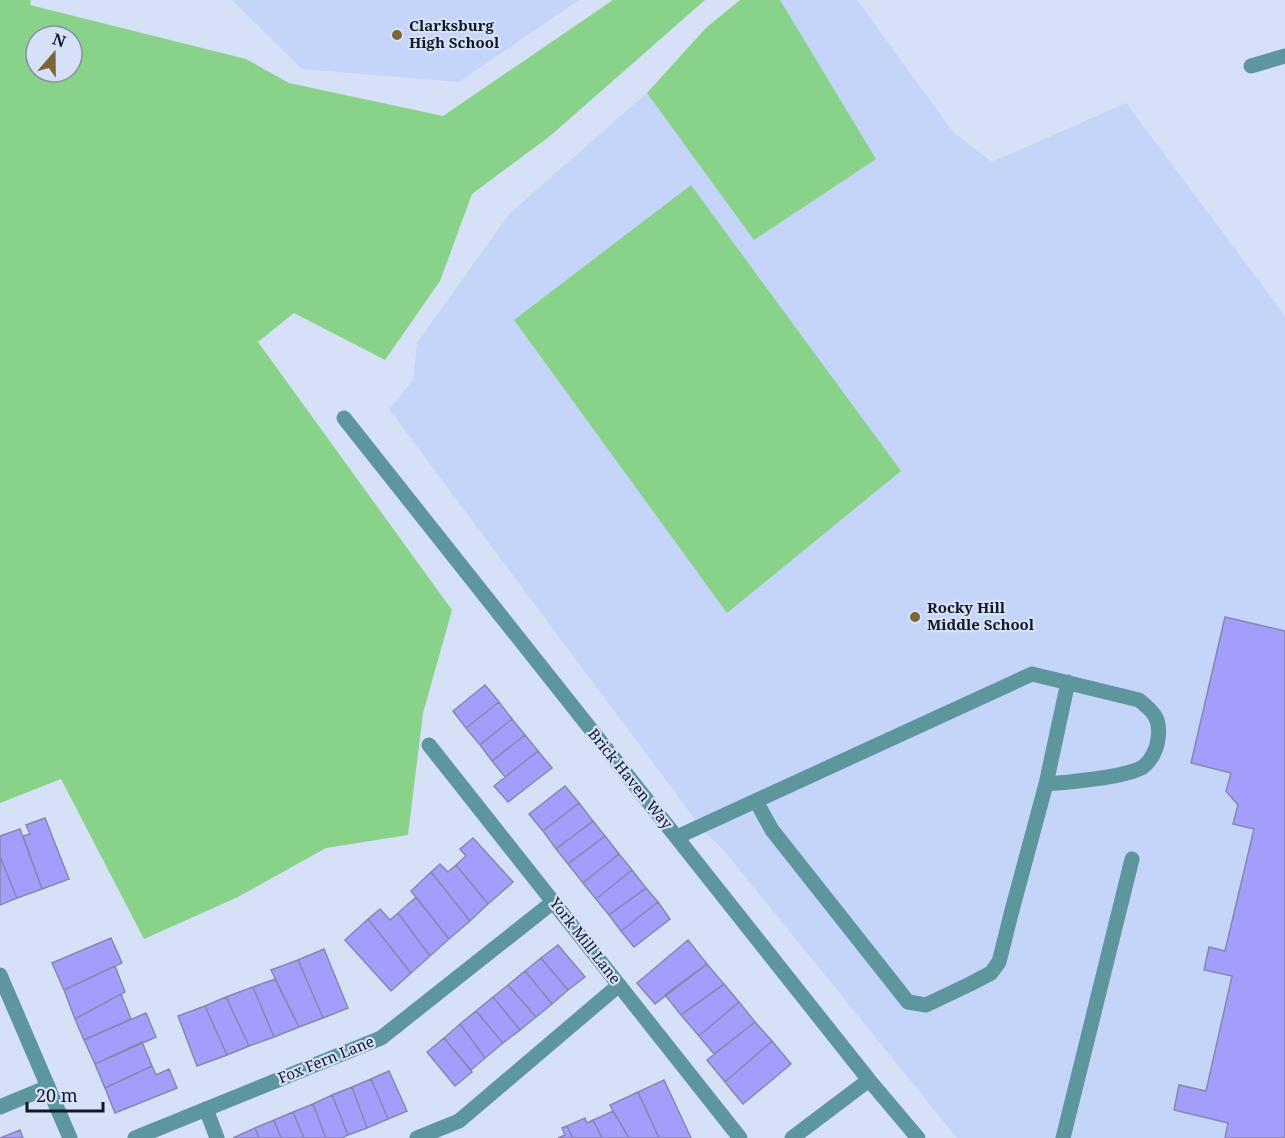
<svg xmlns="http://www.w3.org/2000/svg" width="1285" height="1138" viewBox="0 0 1285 1138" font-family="'Noto Serif',serif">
<rect width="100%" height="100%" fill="#d6e1f8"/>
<path fill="#c4d5f9" d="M232,0H579L459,82L302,69Z
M740,0H857L953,132L992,162L1126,103L1285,316V1138H957L725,852L700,826L389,409L413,380L417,343L509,214L647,93L706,28Z"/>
<path fill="#89d28a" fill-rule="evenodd" d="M0,0H31L30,5L246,59L289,83L443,116L613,0H705L550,136L472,194L440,281L385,360L294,313L258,342L452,610L423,713L408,835L326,848L238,897L144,939L61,779L0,803ZM36,36H72V72H36Z
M740,0H780L876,159L754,240L647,93L706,28Z
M691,185L901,471L727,613L514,320Z"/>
<path fill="#a39efc" stroke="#8787ac" stroke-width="1.5" d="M1225,617L1285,631V1138H1225L1228,1123L1174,1110L1179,1085L1206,1091L1232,976L1204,970L1209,947L1225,951L1254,829L1233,824L1238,805L1226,791L1231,773L1191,763Z
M485,685L499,702L466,728L453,711Z
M499,702L512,719L480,745L466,728Z
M512,719L525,735L492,761L480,745Z
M525,735L538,751L505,777L492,761Z
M538,751L552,768L508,802L494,786Z
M565,786L579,803L543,831L529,814Z
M579,803L593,821L556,849L543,831Z
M45,818L69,879L42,889L23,836L30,834L26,825Z
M593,821L605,836L568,864L556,849Z
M20,829L42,889L17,898L0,857V836Z
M605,836L619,854L583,883L568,864Z
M473,838L513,882L488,904L456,865L466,856L460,849Z
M619,854L632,870L596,899L583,883Z
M0,857L17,898L0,905Z
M440,864L448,872L456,865L488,904L470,921L431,872Z
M632,870L646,888L609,915L596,899Z
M431,872L470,921L449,939L411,891Z
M646,888L658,902L621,931L609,915Z
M416,897L449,939L430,956L398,913Z
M658,902L670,919L634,947L621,931Z
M380,909L390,920L398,913L430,956L411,973L368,919Z
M368,919L411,973L391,991L345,940Z
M111,938L122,963L64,990L52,963Z
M688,940L707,964L655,1004L637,983Z
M558,945L585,977L568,990L541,958Z
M324,949L348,1008L323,1018L298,960Z
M541,958L568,990L552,1004L525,971Z
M298,960L323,1018L299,1027L271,970Z
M707,964L724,984L681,1015L665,995Z
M115,966L125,992L75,1019L64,990Z
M525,971L552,1004L536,1017L508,985Z
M275,979L299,1027L274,1037L253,987Z
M724,984L739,1002L699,1036L681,1015Z
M508,985L536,1017L520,1030L493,997Z
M253,987L274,1037L249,1046L226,997Z
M121,994L131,1019L84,1040L75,1019Z
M226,997L249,1046L227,1055L205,1006Z
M493,997L520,1030L503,1043L476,1011Z
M739,1002L755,1022L714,1054L699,1036Z
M205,1006L227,1055L197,1066L178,1016Z
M476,1011L503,1043L485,1058L460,1024Z
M146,1013L156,1037L95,1064L84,1040Z
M755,1022L772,1041L725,1082L707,1060Z
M460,1024L485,1058L471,1070L444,1038Z
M444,1038L472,1072L455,1086L427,1052Z
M772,1041L791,1064L743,1104L725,1082Z
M142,1042L152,1066L105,1088L95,1064Z
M152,1066L156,1075L169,1069L177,1088L115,1113L105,1088Z
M389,1071L407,1111L388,1119L371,1079Z
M371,1079L388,1119L367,1128L352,1087Z
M664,1080L691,1138H659L638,1092Z
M352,1087L367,1128L348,1135L332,1095Z
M638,1092L659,1138H629L613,1111L610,1105Z
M332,1095L348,1135L342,1138H326L313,1104Z
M313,1104L326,1138H304L293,1112Z
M613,1111L629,1138H602L593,1120Z
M293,1112L304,1138H281L274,1120Z
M585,1118L587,1123L593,1120L602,1138H573L567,1126Z
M274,1120L281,1138H259L255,1128Z
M567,1126L573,1138H558L565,1135L562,1128Z
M255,1128L259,1138H233Z
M20,1130L23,1138H0Z"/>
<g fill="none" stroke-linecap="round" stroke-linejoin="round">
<path stroke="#5d969c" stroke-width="15" d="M1046,784L1068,682
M677,837L1032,674L1139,700C1154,712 1161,719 1158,739C1157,749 1151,761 1143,767C1124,778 1069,782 1046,784L1011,914L999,962L991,973L970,984L926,1005L908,1002L772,830L756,801
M0,1107L48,1087
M206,1109L217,1138
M417,1138L459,1121L619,985
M1063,1138L1132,859"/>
<path stroke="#5d969c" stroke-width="15" d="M1251,66L1285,56
M344,418L869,1080L918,1138
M429,745L740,1138
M0,975L70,1138
M135,1138L381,1038L553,902
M792,1138L869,1080"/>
</g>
<g fill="#7c6635" stroke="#d6e1f8" stroke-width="2">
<circle cx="397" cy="35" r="6"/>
<circle cx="915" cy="617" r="6"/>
</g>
<g text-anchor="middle" stroke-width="4.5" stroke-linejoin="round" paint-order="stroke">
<g font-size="15" font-weight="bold" fill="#111825" stroke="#d6e1f8" text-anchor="start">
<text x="409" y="31">Clarksburg<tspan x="409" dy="17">High School</tspan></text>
<text x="927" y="613">Rocky Hill<tspan x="927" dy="17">Middle School</tspan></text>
</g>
<g font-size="15" fill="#111825" stroke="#d6e1f8">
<text transform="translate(630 779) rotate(51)" y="5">Brick Haven Way</text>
<text transform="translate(585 941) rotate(52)" y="5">York Mill Lane</text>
<text transform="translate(326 1060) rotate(-22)" y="5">Fox Fern Lane</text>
</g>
</g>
<g transform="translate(54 54) rotate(20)"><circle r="28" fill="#d6e1f8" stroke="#8791a4" stroke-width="1.5"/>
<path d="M0-4.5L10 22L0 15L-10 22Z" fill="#7c6635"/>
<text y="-9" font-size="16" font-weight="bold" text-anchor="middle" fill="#111825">N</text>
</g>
<path d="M27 1102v9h76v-9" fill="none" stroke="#111825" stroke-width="3"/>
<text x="36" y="1102" font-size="18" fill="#111825" stroke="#d6e1f8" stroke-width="4.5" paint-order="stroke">20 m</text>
</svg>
